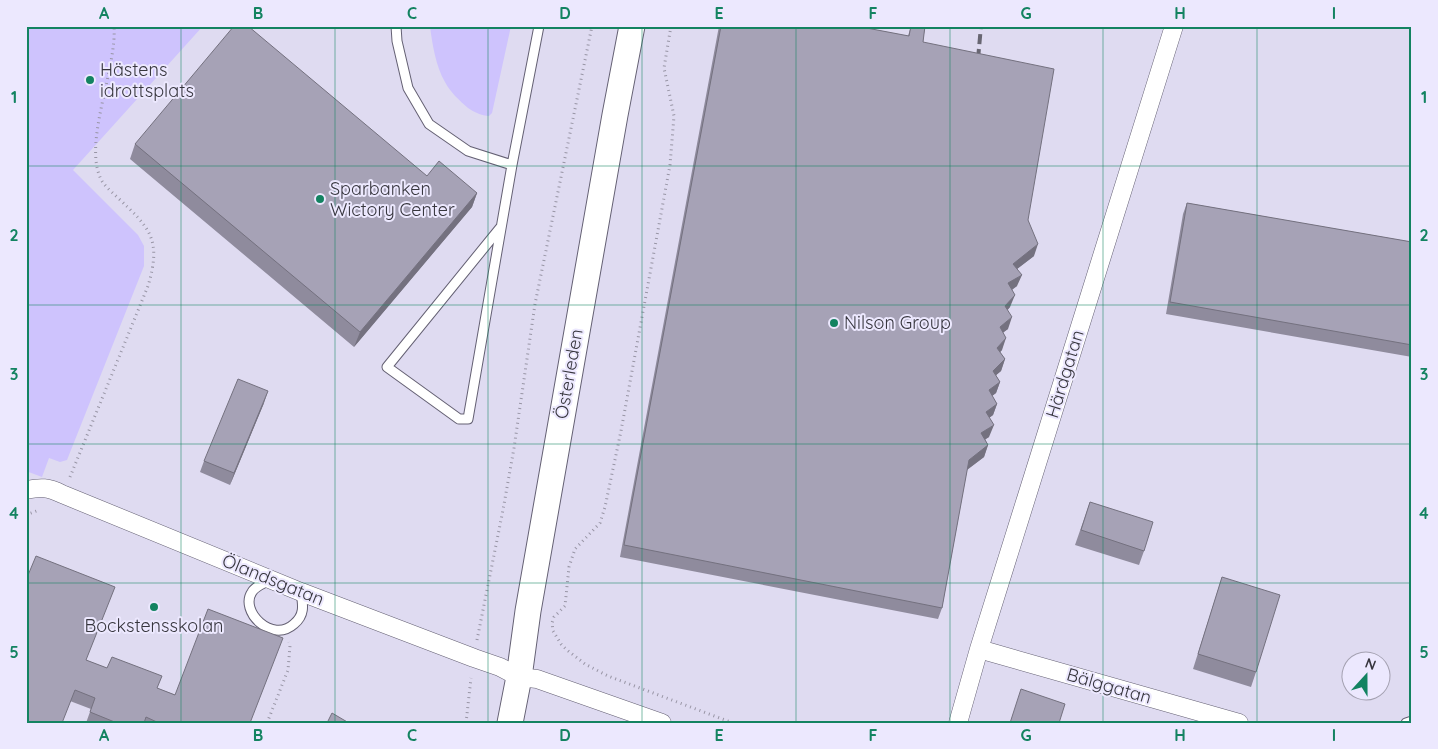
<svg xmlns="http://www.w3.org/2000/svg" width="1438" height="749" viewBox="0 0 1438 749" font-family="Quicksand,sans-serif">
<rect width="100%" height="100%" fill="#dfdbf1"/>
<path fill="#cec3fd" d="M26,26H203L73,170L138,235L144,246V266L67,460L60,462L49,458L42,477L26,471Z
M430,26H511L492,113L489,116C482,116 474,112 468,108C460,101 450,92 445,82C436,67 432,43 430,26Z"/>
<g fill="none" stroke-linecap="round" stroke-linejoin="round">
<defs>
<path id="lane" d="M396,26L397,41L408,88L429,124L468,151L512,165
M500,228L387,367L459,419H468L512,165L539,26
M271,579C265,583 255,586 252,592C239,611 272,644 294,624C305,615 303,605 301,592
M1406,723L1412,721"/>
<path id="street" d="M26,490C41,487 48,487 62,494L301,592L474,658L500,667L519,677L537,679L662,723
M979,649L1239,723
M958,723L979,649L1174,26"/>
<path id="secondary" d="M510,723L519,677L528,611L615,115L632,26"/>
</defs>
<use href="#lane" stroke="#646073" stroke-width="11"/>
<use href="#street" stroke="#646073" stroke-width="19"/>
<use href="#secondary" stroke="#646073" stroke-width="27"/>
<path stroke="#9895a5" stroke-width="3" stroke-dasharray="1 4" stroke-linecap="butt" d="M671,26L664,68L674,116L670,165L621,431L605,507L600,523L575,549L569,567L565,606L554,617L552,623L553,631L561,644L567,650L585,664L608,676L733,723
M70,477L148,286C162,239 150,228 117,197C111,191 103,185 100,177C84,140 117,68 114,26
M26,515L39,510
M477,640L503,510L514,448L535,304L592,26
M267,723L288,670L290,646L289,642
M466,723L471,678"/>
<use href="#lane" stroke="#fff" stroke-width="9"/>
<use href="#street" stroke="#fff" stroke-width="18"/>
<use href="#secondary" stroke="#fff" stroke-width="25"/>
<path stroke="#686672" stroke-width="4" stroke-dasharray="10 5" stroke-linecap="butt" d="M978,59L981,26"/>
</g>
<path fill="#8f8b9d" d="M719,26H856L908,36L911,26H925L923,42L1028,220L1034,256L1017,269V286L1012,290L1010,307L1007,310L1008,329L1003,332L1002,350L1000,352L1005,359L1001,371L996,375L1000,382L996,393L992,396L997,404L993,415L989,418V437L985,439L988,445L984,457L967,470L942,608L938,619L620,557Z
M135,144L427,176L477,193L472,207L354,347L130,159Z
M1187,203L1412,242V357L1166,314L1183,214Z
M264,403L230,485L200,472L204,461Z
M1090,502L1144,551L1139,565L1075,545Z
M1222,577L1256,672L1251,687L1193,669Z
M86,660L157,688L250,723H86L91,709L70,701Z"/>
<path fill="#74717f" d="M477,193L472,207L354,347L360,332Z
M1038,244L1034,256L1009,275L1013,264Z
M1022,275L1017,286L1004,295L1008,283Z
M1015,295L1010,307L1001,318L1005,306Z
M1012,317L1008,329L996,338L1000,327Z
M1006,338L1002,350L993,360L997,348Z
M1005,359L1001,371L988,382L993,371Z
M1000,382L996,393L984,402L989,390Z
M268,391L264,403L230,485L234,473Z
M997,404L993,415L982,423L986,412Z
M994,425L989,437L977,445L981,433Z
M988,445L984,457L964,472L969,460Z"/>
<path fill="#a6a2b6" stroke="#74717f" d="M234,26H248L427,176L439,161L477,193L360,332L135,144Z
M721,26H856L909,36L911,26H925L923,42L1054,69L1028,220L1038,244L1013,264L1022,275L1008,283L1015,295L1005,306L1012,317L1000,327L1006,338L997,348L1005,359L993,371L1000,382L989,390L997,404L986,412L994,425L981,433L988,445L969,460L942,608L624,545Z
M1187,203L1412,242V345L1170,302Z
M238,379L268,391L234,473L204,461Z
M1090,502L1153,522L1144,551L1081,530Z
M36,556L115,587L86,660L107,668L112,657L162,676L157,688L175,695L208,609L283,638L250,723H159L146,717L144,723H117L90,712L95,698L75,690L62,723H26V580Z
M1222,577L1280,595L1256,672L1198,654Z
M1021,689L1065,704L1059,723H1010Z
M332,713L349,723H327Z"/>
<path fill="none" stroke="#138361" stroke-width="1" stroke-opacity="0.55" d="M181,26V723M335,26V723M488,26V723M642,26V723M796,26V723M950,26V723M1103,26V723M1257,26V723M26,166H1412M26,305H1412M26,444H1412M26,583H1412"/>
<g fill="#138361" stroke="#ece8fe" stroke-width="2">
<circle cx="90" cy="80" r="5"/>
<circle cx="320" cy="199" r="5"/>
<circle cx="834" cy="323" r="5"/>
<circle cx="154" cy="607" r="5"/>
</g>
<g text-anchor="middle" stroke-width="4" stroke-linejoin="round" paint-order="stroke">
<g font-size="18" fill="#37363e" stroke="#ece8fe" text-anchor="start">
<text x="100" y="76">Hästens<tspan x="100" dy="21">idrottsplats</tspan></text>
<text x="330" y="195">Sparbanken<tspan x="330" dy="21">Wictory Center</tspan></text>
<text x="844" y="329">Nilson Group</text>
<text x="154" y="632" text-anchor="middle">Bockstensskolan</text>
</g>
<g font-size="18" fill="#37363e" stroke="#ece8fe">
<text transform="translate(569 374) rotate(-80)" y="6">Österleden</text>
<text transform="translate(1065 374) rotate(-73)" y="6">Härdgatan</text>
<text transform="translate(273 580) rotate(22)" y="6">Ölandsgatan</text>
<text transform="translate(1109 686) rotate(16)" y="6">Bälggatan</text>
</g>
</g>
<rect width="1438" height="749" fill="none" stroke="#ece8fe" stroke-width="55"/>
<g transform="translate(1366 676) rotate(21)"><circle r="24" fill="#ece8fe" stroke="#a4a1b1"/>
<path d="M0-4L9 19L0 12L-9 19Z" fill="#138361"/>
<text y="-8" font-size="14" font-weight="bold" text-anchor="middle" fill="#37363e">N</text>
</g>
<rect x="28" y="28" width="1382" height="694" fill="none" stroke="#138361" stroke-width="2"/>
<g font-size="16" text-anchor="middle" font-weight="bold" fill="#138361">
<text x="104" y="19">A</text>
<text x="258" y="19">B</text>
<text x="412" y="19">C</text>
<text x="565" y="19">D</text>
<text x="719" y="19">E</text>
<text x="873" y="19">F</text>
<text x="1026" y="19">G</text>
<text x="1180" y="19">H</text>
<text x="1334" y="19">I</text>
<text x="14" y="103">1</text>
<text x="1424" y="103">1</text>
<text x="14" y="241">2</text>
<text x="1424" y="241">2</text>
<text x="14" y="380">3</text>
<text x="1424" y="380">3</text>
<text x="14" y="519">4</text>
<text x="1424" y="519">4</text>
<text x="14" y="658">5</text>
<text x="1424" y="658">5</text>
<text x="104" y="741">A</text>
<text x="258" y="741">B</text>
<text x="412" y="741">C</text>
<text x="565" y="741">D</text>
<text x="719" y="741">E</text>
<text x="873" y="741">F</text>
<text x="1026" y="741">G</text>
<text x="1180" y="741">H</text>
<text x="1334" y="741">I</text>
</g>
</svg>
